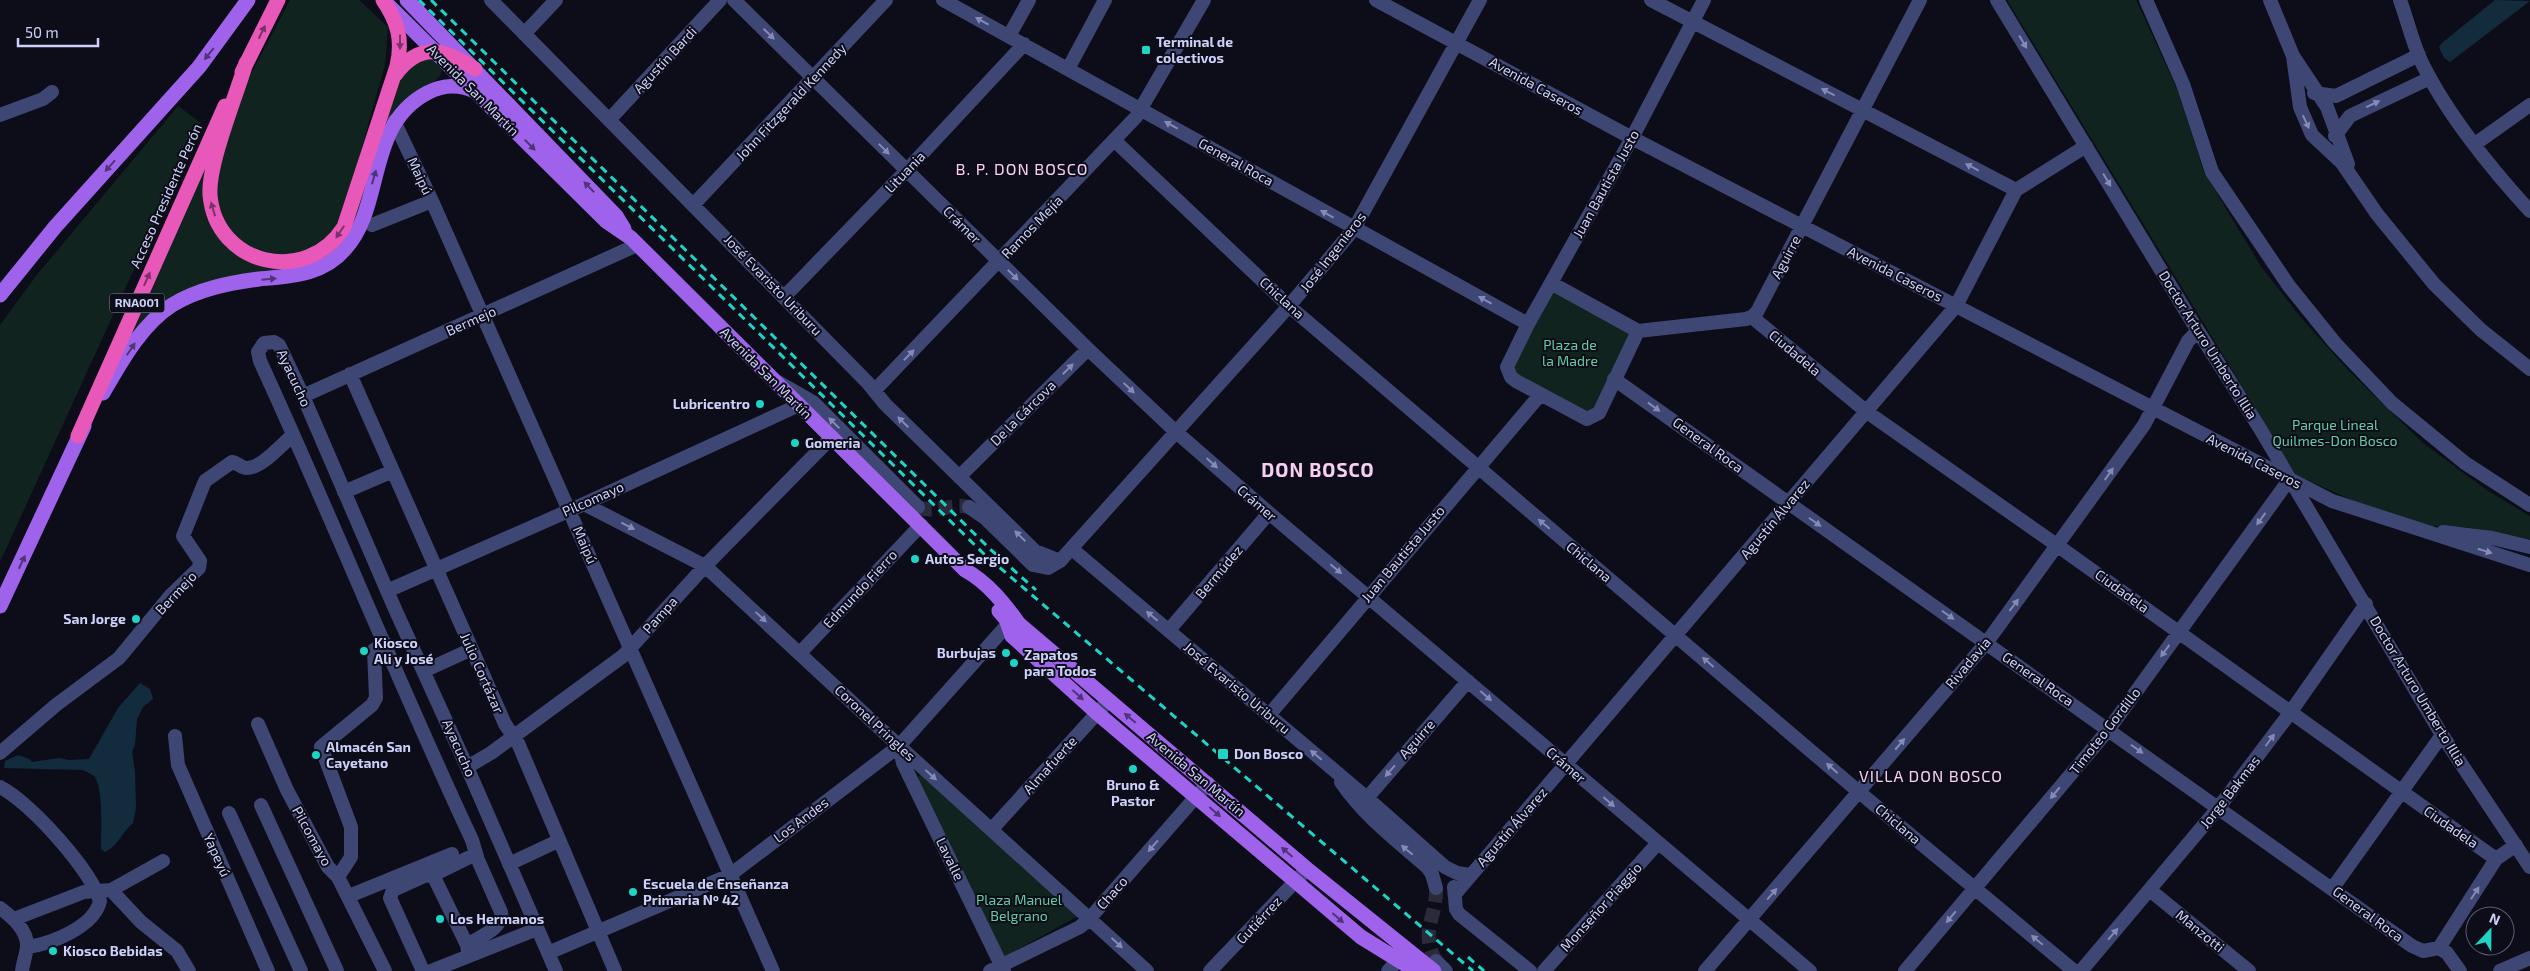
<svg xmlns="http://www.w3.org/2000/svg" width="2530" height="971" viewBox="0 0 2530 971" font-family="'Exo 2',sans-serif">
<rect width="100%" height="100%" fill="#0d0d1a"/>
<path fill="#11231f" d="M290,0H359L388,27L385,65L343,214L333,233L301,255L263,254L231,235L219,216L215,195L223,154L242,91Z
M2007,0H2136L2177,89L2204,172L2262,268L2303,320L2349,371L2423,443L2488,491L2530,516V539L2465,527L2432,526L2372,509L2296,475Z
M432,56L443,67L440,76L434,82L404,101L390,118L354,228L324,262L222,281L126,338L208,156C206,174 198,202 209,219C215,230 245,251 256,261L333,247L391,91L410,65Z
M178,106L201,123L0,562V325L36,276Z
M1551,283L1638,331L1596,416L1516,381L1510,359Z
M920,775H922L1080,915L1004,957L916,779Z"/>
<path fill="#132c3d" d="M2495,0L2530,1L2450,62L2444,58L2439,47L2442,43Z
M140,683L150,689L153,699L143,707L137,719L135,744L132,752L135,772L136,808L133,823C122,832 118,846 105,852L101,849C101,833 104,788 94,776C91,774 87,772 83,770L4,768L5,761L18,755L29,759L32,762L59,758L69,760L89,759L118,708Z"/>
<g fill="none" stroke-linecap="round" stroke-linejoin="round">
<path stroke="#2a2a3b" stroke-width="14" stroke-dasharray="14 7" stroke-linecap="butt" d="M918,507C934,514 952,503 969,507
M1436,888C1437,918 1419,931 1436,961"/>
<path stroke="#3e4673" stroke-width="14" d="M491,0L868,383L885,404L1035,551L1060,561
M734,0L1088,349L1175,431L1269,513L1810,971
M943,0L1528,324
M1376,0L1632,138L2332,501L2530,565
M1651,0L2016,190
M1704,0L1632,138L1528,324L1507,367L1511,377L1516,381L1587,419L1599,413L1638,331L1746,319L1752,317L1757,312L1920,0
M1997,0L2193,323L2259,427L2442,735L2530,867
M2146,0L2183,84L2212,172L2289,286L2335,343L2392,403L2465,463L2530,505
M2270,0L2293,56L2327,107L2348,164
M2400,0C2408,22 2413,45 2423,65C2448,115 2492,170 2530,211
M524,34L556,0
M1009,36L1029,0
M2293,56L2300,107L2312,135L2342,163L2377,214L2434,284L2481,330L2530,369
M1068,69L1105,0
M2314,93L2336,96L2419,55
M0,115L43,99L52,92
M609,120L720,0
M394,121L432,201L773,971
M2335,136L2350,116L2430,78
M1115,141L1289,306L1859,792L2074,971
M2475,144L2530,105
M694,204L886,0
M372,225L432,201
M1551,283L1638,331
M784,297L906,171L1024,44
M1752,317L1867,412L2058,546L2496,859
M350,374L505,724L518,743L615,971
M1614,379L2412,946L2423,951L2439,948
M778,382L813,402L918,507
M875,390L1136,117L1204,0
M303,396L637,245
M959,477L1088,349
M344,492L393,471
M584,504L705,566L899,746L1147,971
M969,507L985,518L1033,565L1048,568L1060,561L1289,306L1354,229L1480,0
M2443,532L2492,538L2530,547
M1072,549L1367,798L1445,867L1457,873L1470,875
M387,591L584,504L799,405
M1169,630L1269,513
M800,653L921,525
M424,671L472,649
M1269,715L1540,395
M258,724L287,790L328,867L338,877L385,971
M175,736L178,765L268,971
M899,746L903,763L1004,971
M0,753L56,705L119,658L171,595L199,568L200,561L183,536L205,481L232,462C238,463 241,468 247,468C262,468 282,444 293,435
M467,767L491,753L623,656L705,566L831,438
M1341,782C1365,817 1395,839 1427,867L1432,874L1436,888
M0,787C29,801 91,870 100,901C94,927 51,944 27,947
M1367,798L1468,681
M261,805L337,971
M229,813L301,971
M992,829L1109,700
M509,864L558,841
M433,875L467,945
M338,877L351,857V827L321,747L372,705L376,698L374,650L385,643
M1454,887L1456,909L1459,914L1530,971
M2332,889L2442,735
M111,890L141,922L177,951L189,971
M2151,891L2249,971
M1455,894L1956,306L2016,190L2086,146
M349,896L452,854
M0,908C12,917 28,930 27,947C26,955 23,963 22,971
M14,919L84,892L111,890L163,861
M2439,948L2496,859L2516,845
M2439,948L2447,953L2460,971
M548,953L730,875L899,746L1009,623
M469,956L467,945C479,937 504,928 501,912L478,860L472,840C398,682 333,520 260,361L258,352L264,343L274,342L279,345L303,396L395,609L467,767L556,971
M1436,961L1446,971
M423,971L390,898L393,890L424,876L433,875L476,854
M431,971L537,929
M990,971L1080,927L1090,918L1208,783
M1210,971L1307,869
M1388,971L1405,953
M1544,971L1657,844
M1705,971L1987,642L2144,425L2188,341L2198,331
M1905,971L2109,729L2289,480
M2081,971L2219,807L2290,713L2366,604
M2500,971L2530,958"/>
<path stroke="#9e63ea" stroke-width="15" d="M407,0L616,216L624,229
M388,5L606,221L631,238L965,570C987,582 1004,603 1019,624L1307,869L1434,971
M0,295L55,227L199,67L248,0
M103,393C121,362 141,325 172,305C198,289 229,283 259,279C291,276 323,275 345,249C385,205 365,126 427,93C442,85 459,84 474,91
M0,606L84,426
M999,611L1006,619L1012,636L1097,713L1361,937L1416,971"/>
<path stroke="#e858b8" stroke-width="15" d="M246,63C236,96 208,164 210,195C216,266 307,286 344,227L397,66C403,40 398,22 383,0
M242,72L278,0
M395,75C420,41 445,49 475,69
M78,436L225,106"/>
<path stroke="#1dd4c5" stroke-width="3" stroke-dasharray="8 6" stroke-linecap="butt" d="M419,0L985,555L1473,971
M431,0L990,549L1036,590
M1468,957L1484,971"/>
</g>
<defs><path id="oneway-solid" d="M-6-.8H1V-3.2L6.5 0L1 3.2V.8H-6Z" transform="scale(1.25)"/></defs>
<g fill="#868bb6">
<use href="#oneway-solid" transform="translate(982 21) rotate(-151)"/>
<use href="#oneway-solid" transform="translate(769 34) rotate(44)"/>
<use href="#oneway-solid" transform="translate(2023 42) rotate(59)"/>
<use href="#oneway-solid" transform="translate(1828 92) rotate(-153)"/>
<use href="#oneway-solid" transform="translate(2373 104) rotate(-25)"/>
<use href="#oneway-solid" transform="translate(2306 122) rotate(65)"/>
<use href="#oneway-solid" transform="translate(1171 125) rotate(-151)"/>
<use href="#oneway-solid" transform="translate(884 149) rotate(45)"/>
<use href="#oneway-solid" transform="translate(1972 167) rotate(-152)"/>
<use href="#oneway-solid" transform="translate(2107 180) rotate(59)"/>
<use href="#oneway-solid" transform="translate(1327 214) rotate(-151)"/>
<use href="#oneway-solid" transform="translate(1013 275) rotate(45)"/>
<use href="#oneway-solid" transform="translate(1485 300) rotate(-151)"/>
<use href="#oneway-solid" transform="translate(909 355) rotate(-46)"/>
<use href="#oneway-solid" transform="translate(1068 369) rotate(-45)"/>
<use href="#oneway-solid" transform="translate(1129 388) rotate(43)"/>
<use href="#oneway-solid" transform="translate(1654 407) rotate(36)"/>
<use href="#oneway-solid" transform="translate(903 422) rotate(-135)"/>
<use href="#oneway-solid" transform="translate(834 423) rotate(-135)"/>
<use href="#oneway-solid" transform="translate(1212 463) rotate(42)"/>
<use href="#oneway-solid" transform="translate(2109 474) rotate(-55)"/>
<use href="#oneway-solid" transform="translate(2261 519) rotate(126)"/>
<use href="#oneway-solid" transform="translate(1815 522) rotate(35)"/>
<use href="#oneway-solid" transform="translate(1544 524) rotate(-140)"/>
<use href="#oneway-solid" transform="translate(628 526) rotate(27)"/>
<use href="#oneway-solid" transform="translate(1020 536) rotate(-136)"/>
<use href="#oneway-solid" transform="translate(2485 551) rotate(17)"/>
<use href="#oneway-solid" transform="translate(1336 569) rotate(40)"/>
<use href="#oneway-solid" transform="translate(2014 605) rotate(-53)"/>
<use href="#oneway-solid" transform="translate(1948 615) rotate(35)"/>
<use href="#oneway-solid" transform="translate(1152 616) rotate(-140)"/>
<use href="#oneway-solid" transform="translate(761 617) rotate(43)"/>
<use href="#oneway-solid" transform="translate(2165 651) rotate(126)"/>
<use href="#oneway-solid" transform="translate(1708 662) rotate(-139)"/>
<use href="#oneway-solid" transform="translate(1486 696) rotate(41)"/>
<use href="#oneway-solid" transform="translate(2270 740) rotate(-53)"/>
<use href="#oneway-solid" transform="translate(1900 744) rotate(-50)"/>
<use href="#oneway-solid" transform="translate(2137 749) rotate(35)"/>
<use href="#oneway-solid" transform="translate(1316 755) rotate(-140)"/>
<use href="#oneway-solid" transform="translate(1832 768) rotate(-139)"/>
<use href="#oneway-solid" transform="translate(1390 771) rotate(131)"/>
<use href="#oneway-solid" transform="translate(931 775) rotate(42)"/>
<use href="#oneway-solid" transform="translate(2055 793) rotate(130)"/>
<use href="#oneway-solid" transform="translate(1609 802) rotate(41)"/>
<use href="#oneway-solid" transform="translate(1153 846) rotate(131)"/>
<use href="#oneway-solid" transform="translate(1407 850) rotate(-140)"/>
<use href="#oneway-solid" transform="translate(2475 893) rotate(-57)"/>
<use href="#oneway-solid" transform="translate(1772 894) rotate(-49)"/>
<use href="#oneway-solid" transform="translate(1951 917) rotate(130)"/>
<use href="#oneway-solid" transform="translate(2113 934) rotate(-49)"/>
<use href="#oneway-solid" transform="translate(2037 940) rotate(-140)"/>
<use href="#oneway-solid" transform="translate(1117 943) rotate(43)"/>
</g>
<g fill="#7a3269">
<use href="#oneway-solid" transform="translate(262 32) rotate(-64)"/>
<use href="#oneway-solid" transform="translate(400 42) rotate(90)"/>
<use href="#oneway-solid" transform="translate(213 209) rotate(-106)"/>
<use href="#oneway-solid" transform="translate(340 232) rotate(124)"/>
<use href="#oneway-solid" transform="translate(147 279) rotate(-66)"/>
</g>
<g fill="#4e3478">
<use href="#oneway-solid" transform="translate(209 54) rotate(129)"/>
<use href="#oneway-solid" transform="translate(530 145) rotate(45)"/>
<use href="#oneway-solid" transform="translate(110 166) rotate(132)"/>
<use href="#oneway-solid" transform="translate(374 177) rotate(-74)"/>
<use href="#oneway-solid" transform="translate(589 187) rotate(-134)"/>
<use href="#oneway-solid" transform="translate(269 279) rotate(-5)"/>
<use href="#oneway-solid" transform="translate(131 349) rotate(-56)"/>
<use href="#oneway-solid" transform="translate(22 562) rotate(-65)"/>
<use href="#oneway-solid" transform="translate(1078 695) rotate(42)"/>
<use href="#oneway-solid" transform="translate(1130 718) rotate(-140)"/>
<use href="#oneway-solid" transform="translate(1215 812) rotate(41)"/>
<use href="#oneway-solid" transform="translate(1287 852) rotate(-139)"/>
<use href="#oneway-solid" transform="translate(1338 918) rotate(41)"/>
</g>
<g fill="#1dd4c5" stroke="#0d0d1a" stroke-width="2">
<rect x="1141" y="45" width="10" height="10" rx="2.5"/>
<circle cx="760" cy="404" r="5"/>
<circle cx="795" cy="443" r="5"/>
<circle cx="915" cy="559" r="5"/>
<circle cx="136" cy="619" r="5"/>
<circle cx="364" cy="651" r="5"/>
<circle cx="1006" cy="653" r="5"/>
<circle cx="1014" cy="663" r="5"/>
<rect x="1217" y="748" width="12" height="12" rx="2.5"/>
<circle cx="316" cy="755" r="5"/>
<circle cx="1133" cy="769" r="5"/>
<circle cx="633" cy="892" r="5"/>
<circle cx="440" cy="919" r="5"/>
<circle cx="53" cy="951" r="5"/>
</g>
<g text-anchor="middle" stroke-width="4" stroke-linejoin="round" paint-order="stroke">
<rect fill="#0d0d1a" stroke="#9396b5" stroke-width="1" x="109.5" y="293.5" width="55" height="19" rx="4"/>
<g font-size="12" font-weight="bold" fill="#cdd0f8">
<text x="137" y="307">RNA001</text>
</g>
<g font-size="14" font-weight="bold" fill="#cdd0f8" stroke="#0d0d1a" text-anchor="start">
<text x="1156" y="47">Terminal de<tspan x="1156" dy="16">colectivos</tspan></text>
<text x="750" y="409" text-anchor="end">Lubricentro</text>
<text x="805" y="448">Gomeria</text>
<text x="925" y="564">Autos Sergio</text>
<text x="126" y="624" text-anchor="end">San Jorge</text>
<text x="374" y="648">Kiosco<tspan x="374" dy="16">Ali y José</tspan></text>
<text x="996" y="658" text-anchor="end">Burbujas</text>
<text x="1024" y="660">Zapatos<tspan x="1024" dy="16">para Todos</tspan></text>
<text x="326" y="752">Almacén San<tspan x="326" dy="16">Cayetano</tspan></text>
<text x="1234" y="759">Don Bosco</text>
<text x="1133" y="790" text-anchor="middle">Bruno &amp;<tspan x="1133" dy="16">Pastor</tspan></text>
<text x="643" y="889">Escuela de Enseñanza<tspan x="643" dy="16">Primaria Nº 42</tspan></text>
<text x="450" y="924">Los Hermanos</text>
<text x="63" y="956">Kiosco Bebidas</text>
</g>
<g font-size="14" fill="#cdd0f8" stroke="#0d0d1a">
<text transform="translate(665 60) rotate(-47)" y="5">Agustín Bardi</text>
<text transform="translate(1536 86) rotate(29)" y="5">Avenida Caseros</text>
<text transform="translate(473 90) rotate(45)" y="5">Avenida San Martín</text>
<text transform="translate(791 102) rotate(-47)" y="5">John Fitzgerald Kennedy</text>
<text transform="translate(1236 162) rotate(29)" y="5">General Roca</text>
<text transform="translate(905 172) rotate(-46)" y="5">Lituania</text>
<text transform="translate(420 176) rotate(65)" y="5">Maipú</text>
<text transform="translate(1606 184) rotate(-61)" y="5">Juan Bautista Justo</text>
<text transform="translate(166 196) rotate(-66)" y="5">Acceso Presidente Perón</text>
<text transform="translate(962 225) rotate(45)" y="5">Crámer</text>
<text transform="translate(1032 227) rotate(-46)" y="5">Ramos Mejía</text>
<text transform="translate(1333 252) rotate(-52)" y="5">José Ingenieros</text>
<text transform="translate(1786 257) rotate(-62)" y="5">Aguirre</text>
<text transform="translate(1895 274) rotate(27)" y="5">Avenida Caseros</text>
<text transform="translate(773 285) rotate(46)" y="5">José Evaristo Uriburu</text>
<text transform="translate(1282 298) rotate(42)" y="5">Chiclana</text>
<text transform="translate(471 321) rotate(-24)" y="5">Bermejo</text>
<text transform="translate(2208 345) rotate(58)" y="5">Doctor Arturo Umberto Illia</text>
<text transform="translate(1795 353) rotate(40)" y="5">Ciudadela</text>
<text transform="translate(766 373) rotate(45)" y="5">Avenida San Martín</text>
<text transform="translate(294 378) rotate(65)" y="5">Ayacucho</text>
<text transform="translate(1023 413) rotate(-45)" y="5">De la Cárcova</text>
<text transform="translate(1708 445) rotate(36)" y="5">General Roca</text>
<text transform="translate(2254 461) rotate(27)" y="5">Avenida Caseros</text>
<text transform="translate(593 499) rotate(-24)" y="5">Pilcomayo</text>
<text transform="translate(1257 503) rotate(41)" y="5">Crámer</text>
<text transform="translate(1775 519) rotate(-50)" y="5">Agustín Álvarez</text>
<text transform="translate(585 545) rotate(66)" y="5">Maipú</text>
<text transform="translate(1403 554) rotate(-50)" y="5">Juan Bautista Justo</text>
<text transform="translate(1589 562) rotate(40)" y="5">Chiclana</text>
<text transform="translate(1219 572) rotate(-50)" y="5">Bermúdez</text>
<text transform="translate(860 589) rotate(-47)" y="5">Edmundo Fierro</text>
<text transform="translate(2122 591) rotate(36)" y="5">Ciudadela</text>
<text transform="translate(176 593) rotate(-47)" y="5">Bermejo</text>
<text transform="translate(660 615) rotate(-48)" y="5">Pampa</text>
<text transform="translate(1968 663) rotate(-50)" y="5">Rivadavia</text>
<text transform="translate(482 673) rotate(66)" y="5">Julio Cortázar</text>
<text transform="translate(2038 679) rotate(35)" y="5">General Roca</text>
<text transform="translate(1237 688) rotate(40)" y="5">José Evaristo Uriburu</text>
<text transform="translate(2418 691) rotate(59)" y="5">Doctor Arturo Umberto Illia</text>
<text transform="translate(875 723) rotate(43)" y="5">Coronel Pringles</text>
<text transform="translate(2105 731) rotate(-52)" y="5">Timoteo Gordillo</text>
<text transform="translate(1417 739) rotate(-49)" y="5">Aguirre</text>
<text transform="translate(459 748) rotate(66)" y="5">Ayacucho</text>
<text transform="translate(1050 765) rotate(-48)" y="5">Almafuerte</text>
<text transform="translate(1566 765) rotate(41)" y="5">Crámer</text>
<text transform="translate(1196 774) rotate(40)" y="5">Avenida San Martín</text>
<text transform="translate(2230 792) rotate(-52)" y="5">Jorge Bakmas</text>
<text transform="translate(801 820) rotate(-37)" y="5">Los Andes</text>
<text transform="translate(1898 824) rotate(40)" y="5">Chiclana</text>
<text transform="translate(1512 827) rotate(-49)" y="5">Agustín Álvarez</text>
<text transform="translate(2451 827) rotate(35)" y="5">Ciudadela</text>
<text transform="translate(312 836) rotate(61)" y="5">Pilcomayo</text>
<text transform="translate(217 855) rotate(66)" y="5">Yapeyú</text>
<text transform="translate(950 859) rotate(64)" y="5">Lavalle</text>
<text transform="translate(1112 893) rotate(-49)" y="5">Chaco</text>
<text transform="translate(1601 907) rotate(-48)" y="5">Monseñor Piaggio</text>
<text transform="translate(2368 914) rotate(36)" y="5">General Roca</text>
<text transform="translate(1259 920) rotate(-47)" y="5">Gutiérrez</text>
<text transform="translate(2200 931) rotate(39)" y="5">Manzotti</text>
</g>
<g font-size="14" fill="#64cda0" stroke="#0d0d1a">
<text x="1570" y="350">Plaza de<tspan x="1570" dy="16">la Madre</tspan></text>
<text x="2335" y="430">Parque Lineal<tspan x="2335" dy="16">Quilmes-Don Bosco</tspan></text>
<text x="1019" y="905">Plaza Manuel<tspan x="1019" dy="16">Belgrano</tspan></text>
</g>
<g font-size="16" letter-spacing="1" fill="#f8cff1" stroke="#0d0d1a">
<text x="1022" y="175">B. P. DON BOSCO</text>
<text x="1931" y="782">VILLA DON BOSCO</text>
</g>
<g font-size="19" font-weight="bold" letter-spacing="1" fill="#f8cff1" stroke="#0d0d1a">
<text x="1318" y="477">DON BOSCO</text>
</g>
</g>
<g transform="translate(2490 931) rotate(22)"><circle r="24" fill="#0d0d1a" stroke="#5a5b73"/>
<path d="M0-4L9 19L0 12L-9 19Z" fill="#1dd4c5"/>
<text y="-8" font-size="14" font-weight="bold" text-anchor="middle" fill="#cdd0f8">N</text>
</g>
<path d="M18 38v8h80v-8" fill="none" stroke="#cdd0f8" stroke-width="2.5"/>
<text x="25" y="38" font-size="15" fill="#cdd0f8" stroke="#0d0d1a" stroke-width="4" paint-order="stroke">50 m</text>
</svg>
